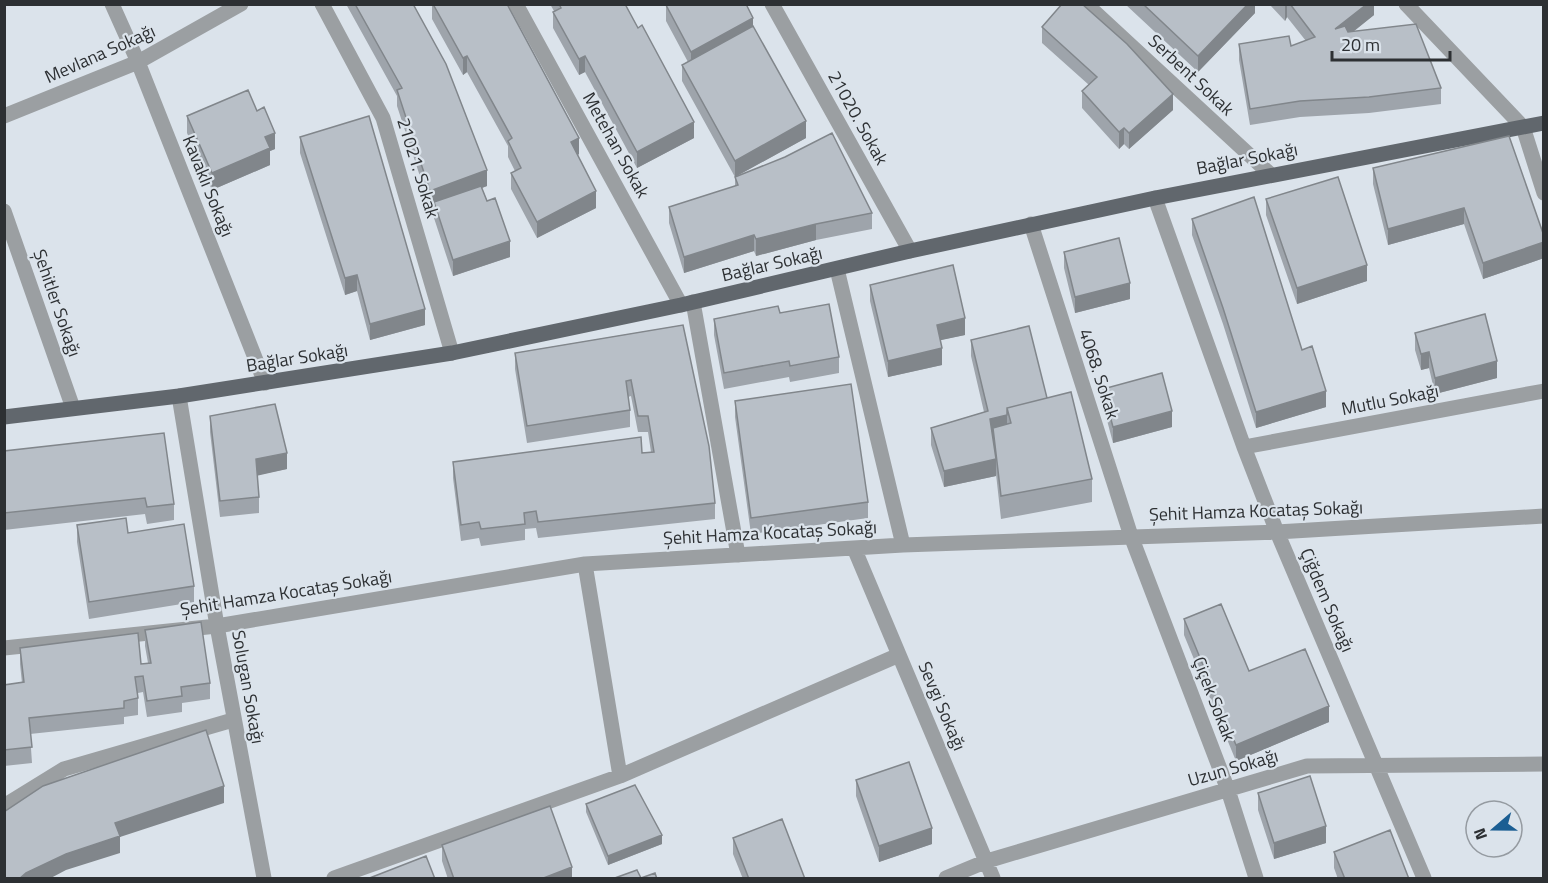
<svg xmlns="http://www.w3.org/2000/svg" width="1548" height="883" viewBox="0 0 1548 883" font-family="'Titillium Web',sans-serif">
<rect width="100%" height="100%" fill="#dbe3eb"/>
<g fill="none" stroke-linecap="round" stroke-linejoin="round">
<path stroke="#9b9fa2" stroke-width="15" d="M112,4L138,62L265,383
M322,4L383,118L452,353
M516,4L681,305
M772,4L910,251
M1086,4L1270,174
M1406,4L1523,127L1544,193
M4,116L138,62L241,4
M1155,198L1244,447L1277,532L1424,878
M4,211L73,408
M1031,224L1131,536L1228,790L1256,878
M837,269L903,545
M693,302L738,555
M179,396L217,626L264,878
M1244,447L1544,391
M854,548L993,878
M585,564L620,776
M4,648L217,626L585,564L903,545L1277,532L1544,516
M4,806L64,769L233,720
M334,878L620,776L899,655
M946,878L987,861L1307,766L1544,764"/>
<path stroke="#61676d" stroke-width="15" d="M4,417L179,396L452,353L681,305L910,251L1155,198L1544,123"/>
</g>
<path fill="#9ea4ab" d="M346,4H413L487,186L482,188L510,257L453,276L434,218V205L430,207L397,106V96Z
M432,4H507L579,154L578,155L596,208L537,238L511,189V173L515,171L508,157V146L467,72L463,75L432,19Z
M550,4H625L694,138L637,168L585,72L579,75L553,28V12L554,11Z
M1125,4H1255V13L1198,72Z
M1269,4H1374V15L1353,32L1441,88V104L1369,113L1300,117L1250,125L1239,60V44L1291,46L1306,41L1287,17L1285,21Z
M666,5L753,26L806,138L735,177L682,81V65L688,62L666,21Z
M1042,27L1173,110L1129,149L1124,144L1119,149L1082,108V91L1089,85L1042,43Z
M187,116L275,149L270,151V165L212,190L187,133Z
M1543,131H1544V156L1543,154Z
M300,137L425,325L370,340L357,291L345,295L300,153Z
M1373,168L1544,236V258L1483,279L1464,224L1388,245L1373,184Z
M735,177L872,213V229L816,240L756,256L754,251L684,273L669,223V207L735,186Z
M1266,199L1367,281L1297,304L1266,215Z
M1192,219L1326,407L1256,428L1223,324L1192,235Z
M1064,252L1130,299L1075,313L1064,268Z
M870,285L965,335L940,340L942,365L888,377L870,301Z
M780,313L839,357V373L790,382L789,377L724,389L714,335V319Z
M683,325L715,503V519L538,538L536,528L525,529V540L481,546L479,538L461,541L453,478V462L651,452L648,432H638L631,396L628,397L630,410V427L527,443L515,369V353Z
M1415,333L1497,378L1435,394L1429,368L1421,370L1415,350Z
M971,340L1047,398L1092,479V502L1001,519L996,474V476L944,487L931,445V428L984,412L971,356Z
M1103,389L1172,427L1113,443L1103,405Z
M735,401L868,502V518L751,534L735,417Z
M210,416L287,469L257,475L259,497V513L220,517L210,432Z
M4,451L174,504V520L147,524L145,514L4,530Z
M77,525L128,533L194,586V602L89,619L77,542Z
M1184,619L1249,671L1329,722L1236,761L1184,635Z
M145,630L210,683V699L182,703V712L147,717L143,692L138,693V715L124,717V724L30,734L32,763L4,766V685L22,683L20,664V648L141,664L148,663L145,646Z
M856,780L932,844L879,862L856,796Z
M1258,793L1326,843L1274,859L1258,810Z
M586,804L662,844L608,865L586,812Z
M733,838L805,879H743L733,854Z
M442,845L572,879H448L442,861Z
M1334,852L1409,879H1338L1334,868Z"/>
<path fill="#81868b" d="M1248,4H1255V13L1198,72V56Z
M1285,4H1287V17L1285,21Z
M1367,4H1374V15L1335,46V29Z
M753,18V34L691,68V52Z
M467,56V72L463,75V58Z
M585,56V72L579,75V59Z
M1173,94V110L1129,149V133Z
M806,121V138L735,177V161Z
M694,122V138L637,168V152Z
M1124,128V144L1119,149V132Z
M275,133V149L270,151V165L212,190V173L265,137Z
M579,138V154L571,158V142Z
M487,170V186L435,205L434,202V205L430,207V191Z
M596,191V208L537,238V222Z
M1464,208V224L1388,245V229Z
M816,224V240L756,256V239Z
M754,235V251L684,273V257Z
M510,241V257L453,276V260Z
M1544,242V258L1483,279V263Z
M1367,265V281L1297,304V288Z
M357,275V291L345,295V278Z
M1130,283V299L1075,313V297Z
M425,309V325L370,340V324Z
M965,318V335L937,341V325Z
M942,348V365L888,377V361Z
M1429,352V368L1421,370V354Z
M1497,361V378L1435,394V378Z
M1326,391V407L1256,428V412Z
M1172,411V427L1113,443V427Z
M1007,415V431L993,428V435L990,436V419Z
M287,453V469L256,476V459Z
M996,459V476L944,487V471Z
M1329,706V722L1236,761V745Z
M224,786V803L120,837V853L66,870L49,879H19L26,873L115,823Z
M1326,826V843L1274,859V843Z
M932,828V844L879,862V846Z
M662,835V844L608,865V856Z
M572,867V879H541Z"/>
<path fill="#b8bfc7" stroke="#81868b" stroke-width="1.5" d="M355,4H413L446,64L487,170L430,191L397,90L402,88Z
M433,4H507L579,138L571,142L596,191L537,222L511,173L521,168L508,141L512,138L467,56L463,58Z
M559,4H625L638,28L642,25L694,122L637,152L585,56L579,59L553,12L561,8Z
M746,4L753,18L691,52L666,5Z
M1062,4H1082L1127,44L1173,94L1129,133L1124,128L1119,132L1082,91L1097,77L1042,27Z
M1143,4H1248L1198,56Z
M1290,4H1367L1335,29L1345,26L1348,32L1416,24L1441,88L1369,97L1300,101L1250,109L1239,44L1289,36L1291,46L1315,37Z
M753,26L806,121L735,161L682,65Z
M248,90L257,111L264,107L275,133L265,137L270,148L212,173L187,116Z
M369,116L425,309L370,324L357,275L345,278L300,137Z
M832,133L872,213L816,224L756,239L754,235L684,257L669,207L738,185L735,177L785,157Z
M1509,136L1544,236V242L1483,263L1464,208L1388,229L1373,168Z
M1338,177L1367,265L1297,288L1266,199Z
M481,186L487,201L495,198L510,241L453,260L434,202Z
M1254,197L1302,350L1312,346L1326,391L1256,412L1223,308L1192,219Z
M1119,238L1130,283L1075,297L1064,252Z
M953,265L965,318L937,325L942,348L888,361L870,285Z
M829,304L839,357L790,366L789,361L724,373L714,319L778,306L780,313Z
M1485,314L1497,361L1435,378L1429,352L1421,354L1415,333Z
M683,325L709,446L715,503L538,522L536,511L524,513L525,524L481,529L479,522L461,525L453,462L641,437L642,453L654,452L648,416H638L631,380L626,381L630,410L527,426L515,353Z
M1029,326L1047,398L1007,408V415L990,419L996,459L944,471L931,428L988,411L971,340Z
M1162,373L1172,411L1113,427L1103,389Z
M851,384L868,502L751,518L735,401Z
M1071,392L1092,479L1001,496L993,428L1011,423L1007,408Z
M275,404L287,453L256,459L259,497L220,501L210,416Z
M164,433L174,504L147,507L145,498L4,513V451Z
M126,518L128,533L184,524L194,586L89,602L77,525Z
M1221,604L1249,671L1305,649L1329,706L1236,745L1184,619Z
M201,622L210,683L181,687L182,696L147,701L143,676L135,677L138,698L124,701V708L29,718L32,747L4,750V685L24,682L20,648L138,633L141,664L151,663L145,630Z
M206,730L224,786L115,823L120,836L66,854L26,873L19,879H4V812L43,786Z
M909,762L932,828L879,846L856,780Z
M1310,776L1326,826L1274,843L1258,793Z
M635,785L662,835L608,856L586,804Z
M550,806L572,867L541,879H454L442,845Z
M782,819L805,879H749L733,838Z
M1390,830L1409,879H1345L1334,852Z
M426,856L435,879H367Z
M637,870L641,878L655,873L657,879H612Z"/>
<g text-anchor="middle" stroke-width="4.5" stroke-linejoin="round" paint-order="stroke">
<g font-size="18" fill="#2d3033" stroke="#dbe3eb">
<text transform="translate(100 54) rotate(-24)" y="6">Mevlana Sokağı</text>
<text transform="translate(1191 75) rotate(43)" y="6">Serbent Sokak</text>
<text transform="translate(858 118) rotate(61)" y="6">21020. Sokak</text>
<text transform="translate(616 145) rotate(61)" y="6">Metehan Sokak</text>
<text transform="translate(1247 159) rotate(-11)" y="6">Bağlar Sokağı</text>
<text transform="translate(418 168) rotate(73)" y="6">21021. Sokak</text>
<text transform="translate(208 186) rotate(68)" y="6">Kavaklı Sokağı</text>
<text transform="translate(772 264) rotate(-13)" y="6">Bağlar Sokağı</text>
<text transform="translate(57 303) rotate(71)" y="6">Şehitler Sokağı</text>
<text transform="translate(297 358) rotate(-9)" y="6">Bağlar Sokağı</text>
<text transform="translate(1099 374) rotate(72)" y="6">4068. Sokak</text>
<text transform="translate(1390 400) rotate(-11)" y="6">Mutlu Sokağı</text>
<text transform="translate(1256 511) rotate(-2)" y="6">Şehit Hamza Kocataş Sokağı</text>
<text transform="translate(770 533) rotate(-3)" y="6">Şehit Hamza Kocataş Sokağı</text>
<text transform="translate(286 593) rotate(-9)" y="6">Şehit Hamza Kocataş Sokağı</text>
<text transform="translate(1327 600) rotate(67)" y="6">Çiğdem Sokağı</text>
<text transform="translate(248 687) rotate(80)" y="6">Solugan Sokağı</text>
<text transform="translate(1214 699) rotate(69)" y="6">Çiçek Sokak</text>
<text transform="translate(942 706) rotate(67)" y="6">Sevgi Sokağı</text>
<text transform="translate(1233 768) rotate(-16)" y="6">Uzun Sokağı</text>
</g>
</g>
<rect width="1548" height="883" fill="none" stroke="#2d3033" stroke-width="12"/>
<g transform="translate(1494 829) rotate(250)"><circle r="28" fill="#dbe3eb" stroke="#959ba1" stroke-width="1.5"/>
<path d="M0-4.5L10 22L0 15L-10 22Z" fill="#1b5e93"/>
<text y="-9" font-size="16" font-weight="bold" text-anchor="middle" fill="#2d3033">N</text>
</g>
<path d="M1332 51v9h118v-9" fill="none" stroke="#2d3033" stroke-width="3"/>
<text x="1341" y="51" font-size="18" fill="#2d3033" stroke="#dbe3eb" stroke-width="4.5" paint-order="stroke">20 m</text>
</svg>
